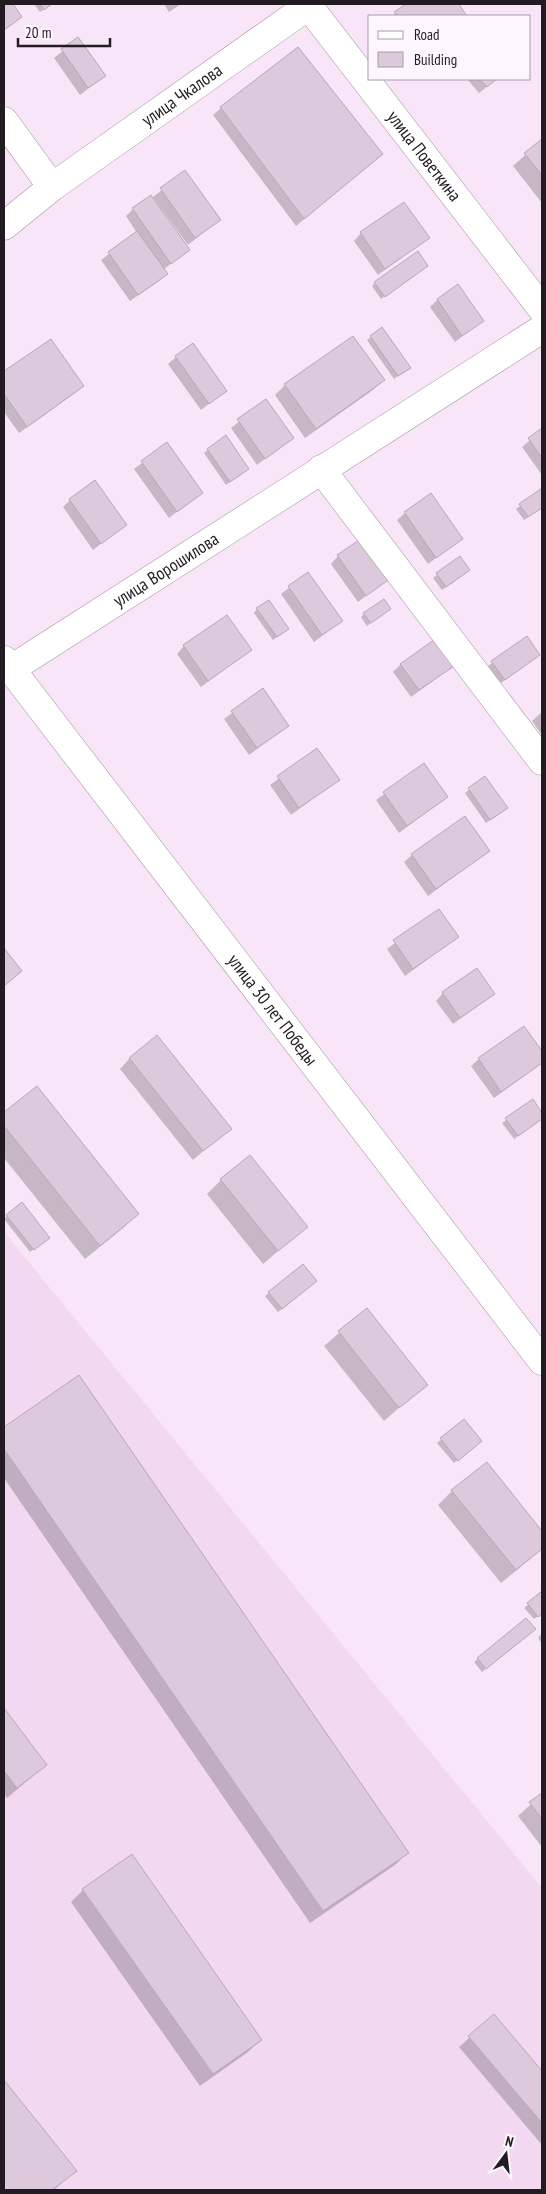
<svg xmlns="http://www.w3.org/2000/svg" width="546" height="2194" viewBox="0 0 546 2194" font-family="'PT Sans Narrow',sans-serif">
<rect width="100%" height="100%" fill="#f8e5f7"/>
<path fill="#f2d9f1" d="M4,1232L542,1888V2190H4Z"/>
<path fill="#0003" d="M34,4H52L40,12Z
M164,4H181L169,12Z
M408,4H457L465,14L463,16H392Z
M78,39L104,76L80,95L54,58Z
M467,79H497L479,93Z
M221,108L374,161L296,226L213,115Z
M542,140V203L513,166Z
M185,172L219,220L188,245L153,197Z
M133,209L188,250L163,270L166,274L159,281L130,301L101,260L137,233L126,216Z
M361,233L428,238L378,275L354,241Z
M427,266L381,299L372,286L375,283Z
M437,300L482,321L455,342L430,307Z
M382,329L405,371L394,379L367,340Z
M50,340L83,386L75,393L19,433L4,412V373Z
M176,357L225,391L201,410L168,364Z
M383,380L373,390L305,438L275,395L285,385Z
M266,401L292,438L257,465L231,428Z
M542,430V475L522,447Z
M225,437L248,469L226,485L204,453Z
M167,444L201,493L169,518L134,469Z
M542,490V508L524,520L516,509Z
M70,500L125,525L93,550L63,507Z
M405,513L462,539L428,564L397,520Z
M338,556L389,578L358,602L331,564Z
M460,558L465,574L442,590L433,578Z
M308,573L342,621L314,642L281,594Z
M257,609L284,632L273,640L254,613Z
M386,612L367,626L361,617L364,614Z
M526,638L539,655L501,683L488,666Z
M184,646L250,650L201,687L177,654Z
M401,664H456L411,697L393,672Z
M263,690L287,726L249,755L224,719Z
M542,712V735L532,721Z
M317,750L338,780L291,815L270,785Z
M424,765L446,797L399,833L376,800Z
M485,777L503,811L486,823L465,793Z
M488,851L428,896L404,862L412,855Z
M438,910L457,937L405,976L387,949Z
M443,993L494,994L453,1024L436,1001Z
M524,1028L542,1053V1063L494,1098L471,1066L479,1059Z
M130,1058L230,1128L193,1160L120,1069Z
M37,1088L138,1214L123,1228L85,1259L4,1158V1114Z
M532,1101L542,1115V1119L514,1139L502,1123Z
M221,1180L306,1227L263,1264L207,1194Z
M7,1216L45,1241L30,1252L4,1219Z
M312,1285L278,1312L265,1296L269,1293Z
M367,1309L426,1384L384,1421L324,1346Z
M78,1377L407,1853L395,1865L310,1923L4,1478V1428Z
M464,1420L477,1444L454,1463L437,1443Z
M487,1464L542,1533V1549L501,1583L438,1505L452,1491Z
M542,1593V1613L534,1619L524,1608Z
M526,1620L531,1633L482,1672L474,1662Z
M542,1633V1644L538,1638Z
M4,1710L46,1765L7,1798L4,1794Z
M542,1794V1847L518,1816Z
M83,1890L261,2040L248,2052L200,2086L71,1902Z
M494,2016L542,2073V2145L459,2047Z
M4,2082L75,2171L54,2190H4Z"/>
<path fill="#dcc9db" stroke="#b9a7b9" d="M4,4H13L22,17L4,30Z
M40,4H52L44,10Z
M406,4H459L466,15L464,16H398L394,12Z
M78,37L106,76L88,88L61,49Z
M298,47L383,154L304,219L220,107Z
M480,79H497L487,87Z
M542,139V175L524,153Z
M185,170L221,220L195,238L160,188Z
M151,195L190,250L171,264L132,208Z
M404,202L430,238L385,269L360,232Z
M137,231L168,274L138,295L108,252Z
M418,251L428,266L385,297L374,282Z
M458,284L484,321L462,336L437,299Z
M382,327L411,368L398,376L370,336Z
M353,336L385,380L316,429L284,384Z
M51,339L84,386L27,427L4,394V371Z
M193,343L227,391L209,404L175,356Z
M266,399L294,438L265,459L237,419Z
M542,428V458L528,438Z
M226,435L249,469L230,482L207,449Z
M167,442L203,493L177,512L141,461Z
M95,480L127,525L101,544L69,499Z
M542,488V508L528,517L519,504Z
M431,493L463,539L436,558L404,512Z
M362,538L391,578L366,596L337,555Z
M460,556L470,570L446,587L436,573Z
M308,572L343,621L322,635L288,586Z
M384,599L391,609L371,623L363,613Z
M269,600L289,629L277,637L256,608Z
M227,615L252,650L208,681L183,645Z
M527,636L540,655L505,680L491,661Z
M438,637L457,664L419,690L400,664Z
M263,688L289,726L257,748L231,711Z
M317,748L340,780L299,808L277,776Z
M424,763L448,797L407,826L383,792Z
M485,776L508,808L490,820L468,788Z
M465,816L490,851L436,889L411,854Z
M439,909L459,937L413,969L393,940Z
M4,948L22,971L4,986Z
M477,968L495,994L460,1018L442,992Z
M524,1026L542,1051V1063L501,1092L478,1058Z
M157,1035L232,1129L203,1151L129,1058Z
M37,1086L139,1214L100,1246L4,1126V1112Z
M533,1099L542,1113V1119L518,1136L505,1118Z
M250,1155L308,1227L278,1251L220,1179Z
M22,1202L50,1238L34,1250L6,1215Z
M303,1264L317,1281L282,1309L268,1292Z
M367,1308L428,1385L399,1408L338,1331Z
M79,1375L409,1853L323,1911L4,1449V1427Z
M464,1419L482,1441L458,1461L440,1438Z
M487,1462L542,1531V1549L516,1570L451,1490Z
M542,1591V1614L538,1617L527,1603Z
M526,1618L536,1629L486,1669L477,1658Z
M4,1708L47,1765L17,1788L4,1771Z
M542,1793V1819L529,1802Z
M132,1854L262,2040L213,2074L82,1889Z
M494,2014L542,2071V2123L468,2036Z
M4,2080L77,2171L52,2190H4Z"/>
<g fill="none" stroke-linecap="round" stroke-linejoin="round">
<defs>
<g id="minor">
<path id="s1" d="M307,4L542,309"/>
<path d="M4,121L52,187"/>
<path id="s2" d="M4,226L52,187L311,4"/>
<path d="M321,469L542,761"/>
<path id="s3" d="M4,660L542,1361"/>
<path id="s4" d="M11,669L542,329"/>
</g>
</defs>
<use href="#minor" stroke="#a493a4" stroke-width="29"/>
<use href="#minor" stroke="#fff" stroke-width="28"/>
</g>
<g text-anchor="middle" stroke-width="5" stroke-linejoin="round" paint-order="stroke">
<g font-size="18" fill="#221b22" stroke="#fef6fe">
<text dy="6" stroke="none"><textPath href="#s2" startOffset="221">улица Чкалова</textPath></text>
<text dy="6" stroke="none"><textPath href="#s1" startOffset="192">улица Поветкина</textPath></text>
<text dy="6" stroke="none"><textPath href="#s4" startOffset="184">улица Ворошилова</textPath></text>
<text dy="6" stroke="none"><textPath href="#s3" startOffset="441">улица 30 лет Победы</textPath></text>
</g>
</g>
<rect width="546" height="2194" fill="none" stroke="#221b22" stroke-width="10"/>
<rect x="368" y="15" width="162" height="65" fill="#fef6fe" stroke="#a69ea6"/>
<rect x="378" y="31" width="25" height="8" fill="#ffffff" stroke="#a69ea6"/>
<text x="414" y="40" font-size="15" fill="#221b22">Road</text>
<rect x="378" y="52" width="25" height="15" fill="#dcc9db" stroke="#a69ea6"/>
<text x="414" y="65" font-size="15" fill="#221b22">Building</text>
<g transform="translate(506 2154) rotate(15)" stroke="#fef6fe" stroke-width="4" paint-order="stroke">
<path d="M0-4L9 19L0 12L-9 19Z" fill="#221b22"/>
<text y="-8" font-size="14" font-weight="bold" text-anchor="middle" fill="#221b22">N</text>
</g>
<path d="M18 38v8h92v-8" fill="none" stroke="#221b22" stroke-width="2.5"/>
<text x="25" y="38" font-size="15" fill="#221b22" stroke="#fef6fe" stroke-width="4" paint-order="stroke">20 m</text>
</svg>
